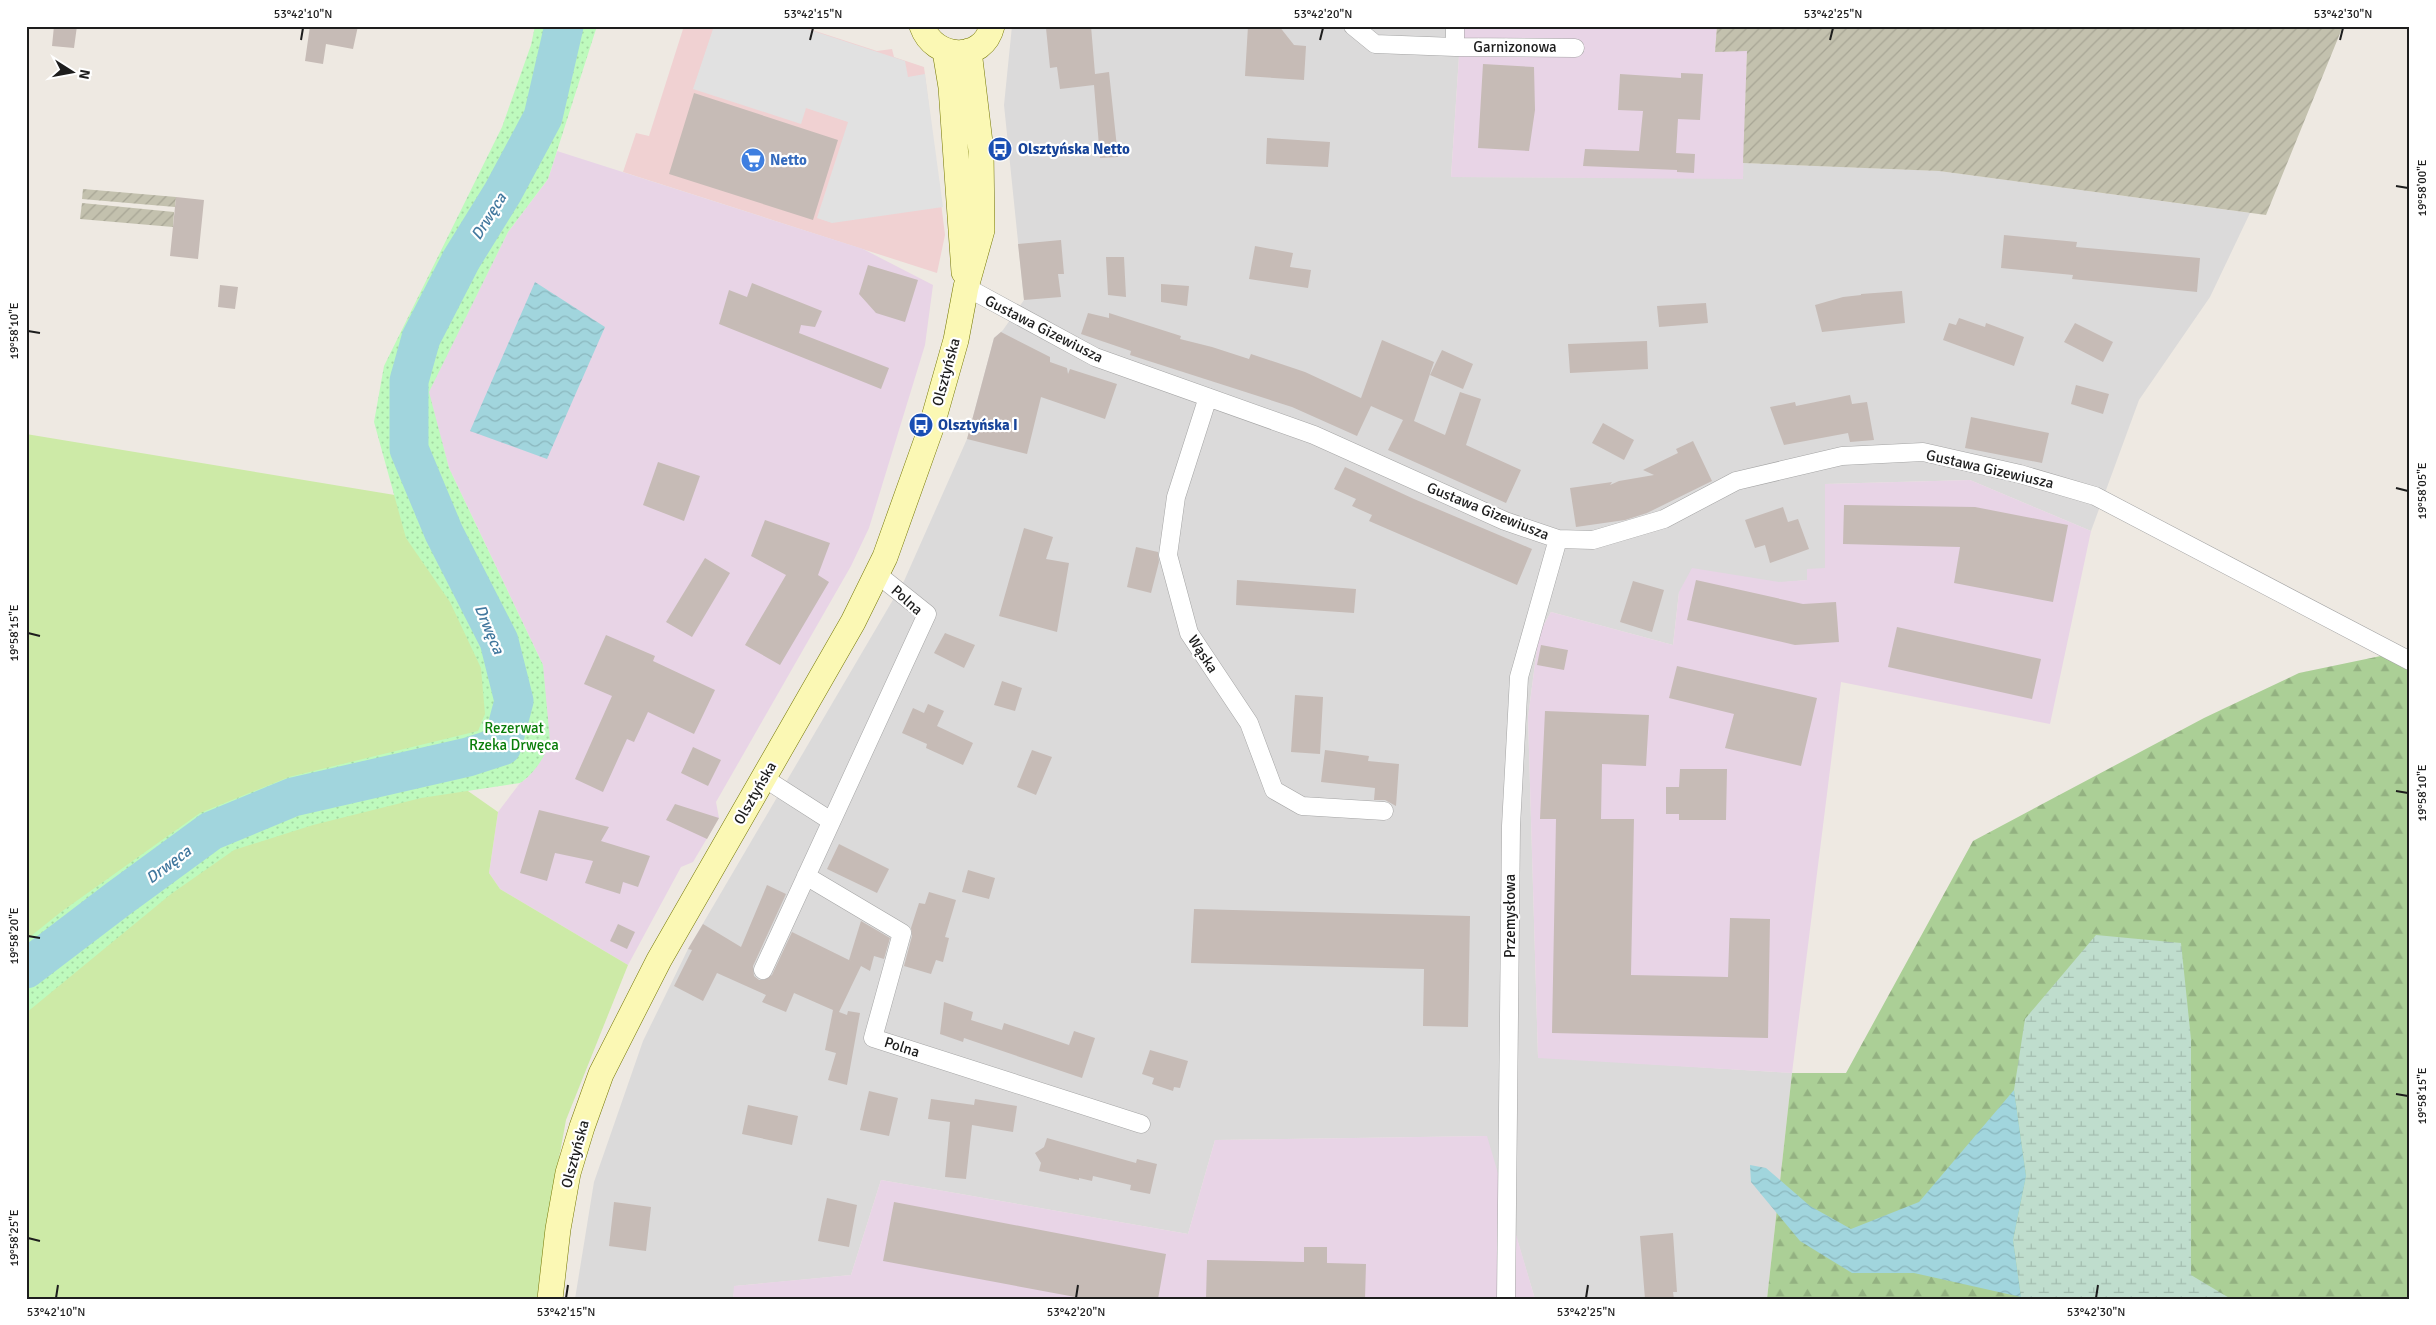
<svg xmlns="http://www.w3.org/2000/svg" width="2436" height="1325" viewBox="0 0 2436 1325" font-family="Signika,sans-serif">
<defs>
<pattern id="construction-furrows" width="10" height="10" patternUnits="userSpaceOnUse" patternTransform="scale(1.25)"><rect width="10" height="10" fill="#c3c1ae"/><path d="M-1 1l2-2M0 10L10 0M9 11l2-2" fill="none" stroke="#a7a595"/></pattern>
<pattern id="forest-firs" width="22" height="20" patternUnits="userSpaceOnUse" patternTransform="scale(1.25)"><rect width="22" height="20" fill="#abcf96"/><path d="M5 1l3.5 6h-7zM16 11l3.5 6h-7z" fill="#93b181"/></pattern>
<pattern id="wetland-marsh" width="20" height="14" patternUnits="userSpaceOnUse" patternTransform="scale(1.25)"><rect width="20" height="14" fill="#bfddcd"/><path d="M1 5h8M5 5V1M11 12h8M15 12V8" fill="none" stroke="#a4bdb0"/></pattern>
<pattern id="park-dots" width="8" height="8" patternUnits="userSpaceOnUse" patternTransform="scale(1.25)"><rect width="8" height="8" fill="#befabd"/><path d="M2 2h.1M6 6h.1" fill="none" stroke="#a3d6a2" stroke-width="1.8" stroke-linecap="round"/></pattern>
<pattern id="water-waves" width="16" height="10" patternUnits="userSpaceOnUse" patternTransform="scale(1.25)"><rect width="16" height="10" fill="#a1d5dd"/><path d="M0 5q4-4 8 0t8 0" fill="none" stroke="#8ab6bd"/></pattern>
</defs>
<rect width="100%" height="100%" fill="#eee9e2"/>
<path fill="#dbdada" d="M1012,26H1461L1451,177L1743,178V163L1939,171L2250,213L2210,297L2139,400L2091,531L1970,480L1825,484V568L1807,580L1679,592L1673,645L1551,612L1539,633L1528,717L1538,1057L1792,1073L1767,1299H1535L1486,1136L1215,1140L1188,1234L881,1180L851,1275L735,1286L733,1299H575L594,1182L643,1041L688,949L904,581L967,439L994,338L1003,330L1024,300L1004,105Z"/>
<path fill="#f0d1d2" d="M684,26H800L877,51L892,49L894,57L924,67L945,235L937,273L623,172L636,133L649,136Z"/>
<path fill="#e8d4e6" d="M1461,26H1717L1715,51H1747L1743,179L1451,177Z
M557,151L863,249L933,285L925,345L869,528L851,566L716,802L719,818L693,862L681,867L628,965L500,889L489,873L498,812L520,783L527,778L543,665L449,468L428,392L508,232L548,179Z
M1970,480L2091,531L2050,724L1841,682L1792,1073L1538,1058L1528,717L1539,633L1551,612L1673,645L1679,592L1692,568L1779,582L1807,580V569L1825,568V484Z
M1487,1136L1535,1299H733L734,1286L851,1275L881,1180L1188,1234L1215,1140Z"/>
<path fill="url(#construction-furrows)" d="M1717,26H2343L2266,215L1939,171L1743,163L1747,51L1715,52Z
M83,189L176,197L175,207L82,199Z
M82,203L174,212L173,227L80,219Z"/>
<path fill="#cdeaa7" d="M26,434L431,501L514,701L468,791L498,812L489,873L500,889L628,965L566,1120L546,1229L537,1299H26Z"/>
<path fill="url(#forest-firs)" d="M2395,653L2410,662V1299H1767L1792,1073H1846L1973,841L2204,718L2299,673Z"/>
<path fill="url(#wetland-marsh)" d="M2096,935L2181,943L2191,1039V1275L2231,1299L2021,1297L2013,1240L2026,1176L2014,1090L2025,1019Z"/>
<path fill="url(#park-dots)" d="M535,26H597L548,179L508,232L429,392L449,468L543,665L550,741C546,756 533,775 520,783L421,798L313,825L234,850L171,894L26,1013V940L61,912L200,813L289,777L478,731L485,714L481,668L450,602L406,538L374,422L384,366L502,127L531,45Z"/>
<path fill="#e1e1e1" d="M714,26H798L905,61L908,77L925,74L943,207L832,223L817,218L848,122L806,108L801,124L693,89Z"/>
<path fill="url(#water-waves)" d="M535,282L605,327L547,459L470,431Z
M2014,1090L2026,1176L2013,1240L2021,1297L1914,1273H1852L1800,1241L1751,1182L1750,1165L1766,1168L1810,1206L1851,1229L1919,1202Z"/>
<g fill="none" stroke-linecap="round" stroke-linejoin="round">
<path stroke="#a1d5dd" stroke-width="39" d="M26,969L118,899L211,831L293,797L468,757L502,746L514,701L499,641L444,533L409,449V381L421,338L461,260L503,192L543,117L564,26"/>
</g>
<path fill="#c6bbb6" d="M54,26H77L74,48L52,46Z
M310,26H358L353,49L326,44L323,64L305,61Z
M1069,26H1091L1095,74L1109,72L1118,157L1100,158L1094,85L1060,89L1057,67L1050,68L1046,28Z
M1248,26H1279L1294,45L1306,46L1304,80L1245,76Z
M1483,64L1534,67L1535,110L1529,151L1478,148Z
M1681,73L1703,74L1700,120L1678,119L1676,153L1695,154L1694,173L1677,172V170L1583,166L1585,149L1639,151L1643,111L1618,110L1620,74L1681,78Z
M694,93L838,140L813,220L669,174Z
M1267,138L1330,142L1328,167L1266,164Z
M176,197L204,200L198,259L170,256Z
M2004,235L2077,242L2076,247L2200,258L2197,292L2072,279L2073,275L2001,268Z
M1061,240L1064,274H1058L1061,297L1024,300L1018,244Z
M1255,246L1293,253L1290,267L1311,270L1308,288L1249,279Z
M1106,257H1124L1126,297L1108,295Z
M868,265L918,280L905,322L876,313L859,294Z
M752,283L822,311L815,327L801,325L799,333L889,368L881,389L719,324L729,290L747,297Z
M1161,284L1189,286L1187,306L1161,302Z
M220,285L238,287L235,309L218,307Z
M1902,291L1905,323L1822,332L1815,305L1843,297L1861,295V294Z
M1706,303L1708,323L1659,327L1657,306Z
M1088,313L1109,318V313L1181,336L1180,339L1212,347L1249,359L1251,354L1305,372L1361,398L1382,340L1434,362L1414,421L1445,435L1460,392L1481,399L1466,445L1521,470L1506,503L1388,450L1403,420L1371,406L1357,436L1292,407L1130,355L1131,351L1081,334Z
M1959,318L1985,327L1986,323L2024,337L2014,366L1943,340L1949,323L1956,325Z
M2075,323L2113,342L2103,362L2064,342Z
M1001,332L1050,357V362L1067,368L1068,374L1070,369L1117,384L1105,419L1041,397L1027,454L967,439L994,338Z
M1647,341L1648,369L1570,373L1568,344Z
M1442,350L1473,364L1463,389L1430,375Z
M2076,385L2109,394L2103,414L2071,404Z
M1850,395L1852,404L1867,402L1874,440L1850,442L1848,433L1784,445L1770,407L1795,402L1796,406Z
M1971,417L2049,433L2042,463L1965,448Z
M1603,423L1634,440L1624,460L1592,443Z
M1693,441L1712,481L1647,513L1625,520L1576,527L1570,488L1612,482L1610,485L1619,481L1654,475L1643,470L1678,453L1676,449Z
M658,462L700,476L684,521L643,505Z
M1345,467L1414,499L1532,549L1517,585L1369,521L1372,515L1352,506L1356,499L1334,489Z
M1844,505L1975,507L2068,525L2053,602L1954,583L1960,547L1843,544Z
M1783,507L1788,522L1798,519L1809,549L1770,563L1765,545L1755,548L1745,520Z
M765,520L830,543L818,575L829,582L780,665L745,645L786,575L751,556Z
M1024,528L1053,537L1046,559L1069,563L1057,632L999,616Z
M1136,547L1158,552L1159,562L1151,593L1127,587Z
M705,558L730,573L692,637L666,622Z
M1237,580L1356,589L1354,613L1236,605Z
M1696,580L1803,604L1836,602L1839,642L1795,645L1687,620Z
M1633,581L1664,590L1652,632L1620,622Z
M1897,627L2041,659L2032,699L1888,667Z
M945,633L975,645L964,668L934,653Z
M606,635L655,656L653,661L715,690L694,734L648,712L634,742L627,739L603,792L575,779L612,696L584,684Z
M1541,645L1568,650L1564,670L1537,665Z
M1677,666L1817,698L1801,766L1725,748L1734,714L1669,698Z
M1002,681L1022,688L1015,711L994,705Z
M1295,695L1323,697L1320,754L1291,752Z
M928,704L944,711L937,726L973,743L963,765L926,748L927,744L902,733L913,708L924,713Z
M1545,711L1649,715L1646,766L1602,764L1601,819H1634L1631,975L1728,977L1730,918L1770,919L1768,1038L1552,1033L1556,819H1540Z
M693,747L721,760L708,786L681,773Z
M1032,750L1052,757L1036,795L1017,787Z
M1325,750L1369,756L1368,761L1399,764L1396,806L1385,800H1374L1375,788L1321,782Z
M1680,769H1727L1726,820H1679V814H1666V787H1679Z
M675,804L719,818L707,839L666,820Z
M539,810L609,827L601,841L650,856L638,887L623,882L620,894L585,883L593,861L555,853L547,881L520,873Z
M839,844L889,869L877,893L827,869Z
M968,870L995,878L989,899L962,892Z
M767,885L786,894L753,966L754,976L759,980H764L772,975L792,932L853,962L849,960L861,921L890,938L884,959L874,956L870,971L861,966L839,1012L847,1015L848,1011L860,1013L847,1085L828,1080L836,1053L825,1050L833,1010L794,993L786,1012L762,1002L766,995L717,973L703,1001L674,986L692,950L688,949L703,924L741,947Z
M929,892L956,900L945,937L949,938L943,962L936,960L931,974L904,966L912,936L911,928L919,903L925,904Z
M1194,909L1470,916L1468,1027L1423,1026L1424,969L1191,963Z
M618,924L635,932L627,949L610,941Z
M944,1002L973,1012L971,1020L1002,1030L1004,1023L1069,1045L1074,1031L1095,1038L1082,1078L964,1038L963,1042L940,1034Z
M1150,1050L1188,1061L1180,1088L1174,1087L1173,1091L1152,1084L1154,1078L1142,1074Z
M869,1091L898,1098L889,1136L860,1130Z
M931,1099L974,1105L975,1099L1017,1106L1013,1132L972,1125L966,1179L945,1177L950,1122L928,1119Z
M748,1105L798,1116L792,1145L742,1134Z
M1047,1138L1136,1163L1137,1159L1157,1164L1150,1194L1130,1190L1131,1185L1093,1176L1092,1181L1079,1178V1180L1039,1171L1041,1163L1035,1153L1044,1147Z
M827,1198L857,1205L849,1247L818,1241Z
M614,1202L651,1207L646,1251L609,1246Z
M894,1202L1166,1254L1158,1299H1086L883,1261Z
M1673,1233L1677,1292H1673L1674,1299H1645L1640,1236Z
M1304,1247H1327V1263L1366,1264L1365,1299H1206L1207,1260L1304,1262Z"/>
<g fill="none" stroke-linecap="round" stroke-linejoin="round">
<defs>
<path id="street" d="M1353,26L1375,44L1455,47
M1455,26V47L1575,48
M966,287L1095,357L1314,435L1505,521L1558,539L1593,540L1664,519L1736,481L1842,456L1923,452L2020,474L2095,496L2410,661
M1208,397L1176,497L1168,555L1189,633L1249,723L1274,790L1302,806L1384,811
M764,778L831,821
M806,876L902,933L873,1038L1141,1124
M763,970L927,614L877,574
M1506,1299L1511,826L1519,677L1558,539"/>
<path id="secondary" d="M922,26C934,60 983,63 992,26
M945,51L951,87L964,272
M550,1299L558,1229L568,1173L582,1127L601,1074L659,960L853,622L885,557L931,428L956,340L966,287L982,230L981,151L969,51"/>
</defs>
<use href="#street" stroke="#a4a4a4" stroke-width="19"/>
<use href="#secondary" stroke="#737602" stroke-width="26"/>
<use href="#street" stroke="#fff" stroke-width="18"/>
<use href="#secondary" stroke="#fbf8b4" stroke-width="25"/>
</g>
<path fill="none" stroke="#1d1d1d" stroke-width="2" d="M301,40L303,28M810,40L813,28M1320,40L1323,28M1830,40L1833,28M2340,40L2343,28M2396,186L2408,188M28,331L40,333M2396,488L2408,491M28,633L40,636M2396,791L2408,793M28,936L40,938M2396,1094L2408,1096M28,1238L40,1241M56,1298L58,1285M566,1298L568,1285M1076,1298L1078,1285M1586,1298L1588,1285M2096,1298L2098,1285"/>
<defs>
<symbol id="bus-disc" viewBox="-11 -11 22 22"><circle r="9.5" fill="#1a4fb4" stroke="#fff"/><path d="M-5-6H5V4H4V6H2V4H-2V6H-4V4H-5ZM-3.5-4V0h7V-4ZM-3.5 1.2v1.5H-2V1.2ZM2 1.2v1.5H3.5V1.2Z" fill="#fff"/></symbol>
<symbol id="supermarket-disc" viewBox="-11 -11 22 22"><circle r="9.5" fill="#3f7fe0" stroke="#fff"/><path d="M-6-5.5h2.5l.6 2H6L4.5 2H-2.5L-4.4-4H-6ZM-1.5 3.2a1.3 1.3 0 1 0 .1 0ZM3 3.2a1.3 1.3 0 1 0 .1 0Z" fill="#fff"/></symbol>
</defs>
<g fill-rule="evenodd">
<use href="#bus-disc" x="986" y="135" width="28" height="28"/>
<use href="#supermarket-disc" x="739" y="146" width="28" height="28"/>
<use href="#bus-disc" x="907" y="411" width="28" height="28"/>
</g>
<g text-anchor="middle" stroke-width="4.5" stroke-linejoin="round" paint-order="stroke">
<g font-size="15" fill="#1d1d1d" stroke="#fff">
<text x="1515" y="52">Garnizonowa</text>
<text transform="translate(1044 329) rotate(27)" y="5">Gustawa Gizewiusza</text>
<text transform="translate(946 372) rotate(-75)" y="5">Olsztyńska</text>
<text transform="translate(1990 469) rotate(13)" y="5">Gustawa Gizewiusza</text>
<text transform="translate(1488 511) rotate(22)" y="5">Gustawa Gizewiusza</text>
<text transform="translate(907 600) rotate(42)" y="5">Polna</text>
<text transform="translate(1203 654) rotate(57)" y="5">Wąska</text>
<text transform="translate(755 793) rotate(-60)" y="5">Olsztyńska</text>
<text transform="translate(1510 916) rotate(-90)" y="5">Przemysłowa</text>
<text transform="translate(902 1047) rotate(18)" y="5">Polna</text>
<text transform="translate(575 1154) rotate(-75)" y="5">Olsztyńska</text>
</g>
<g font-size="15" font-weight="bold" fill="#164399" stroke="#fff" text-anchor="start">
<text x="1018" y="154">Olsztyńska Netto</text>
<text x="938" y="430">Olsztyńska I</text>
</g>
<g font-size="15" font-weight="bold" fill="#366cbe" stroke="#fff" text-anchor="start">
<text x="770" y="165">Netto</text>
</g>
<g font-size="15" fill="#097d09" stroke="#fff">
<text x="514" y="733">Rezerwat<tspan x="514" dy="17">Rzeka Drwęca</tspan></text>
</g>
<g font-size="16" font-style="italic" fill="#42789e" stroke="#fff">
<text transform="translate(488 216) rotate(-58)" y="6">Drwęca</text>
<text transform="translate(490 629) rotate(67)" y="6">Drwęca</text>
<text transform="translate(168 864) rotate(-37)" y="6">Drwęca</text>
</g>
</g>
<rect width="2436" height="1325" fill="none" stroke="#ffffff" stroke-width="55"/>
<g transform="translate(72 72) rotate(101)" stroke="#ffffff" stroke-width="4" paint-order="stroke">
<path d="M0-4L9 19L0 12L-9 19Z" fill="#1d1d1d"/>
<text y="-8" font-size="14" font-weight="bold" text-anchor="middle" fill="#1d1d1d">N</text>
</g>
<rect x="28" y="28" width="2380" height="1270" fill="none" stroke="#1d1d1d" stroke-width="2"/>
<g font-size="12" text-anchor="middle" fill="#1d1d1d">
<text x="303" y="18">53°42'10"N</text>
<text x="813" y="18">53°42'15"N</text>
<text x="1323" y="18">53°42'20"N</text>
<text x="1833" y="18">53°42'25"N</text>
<text x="2343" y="18">53°42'30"N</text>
<text transform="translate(2422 188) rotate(-90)" y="4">19°58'00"E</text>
<text transform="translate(14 331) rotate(-90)" y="4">19°58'10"E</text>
<text transform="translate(2422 491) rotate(-90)" y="4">19°58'05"E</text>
<text transform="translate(14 633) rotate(-90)" y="4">19°58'15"E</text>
<text transform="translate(2422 793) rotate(-90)" y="4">19°58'10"E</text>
<text transform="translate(14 936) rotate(-90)" y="4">19°58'20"E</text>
<text transform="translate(2422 1096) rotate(-90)" y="4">19°58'15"E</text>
<text transform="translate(14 1238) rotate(-90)" y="4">19°58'25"E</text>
<text x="56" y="1316">53°42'10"N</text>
<text x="566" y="1316">53°42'15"N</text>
<text x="1076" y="1316">53°42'20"N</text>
<text x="1586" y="1316">53°42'25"N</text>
<text x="2096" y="1316">53°42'30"N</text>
</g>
</svg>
